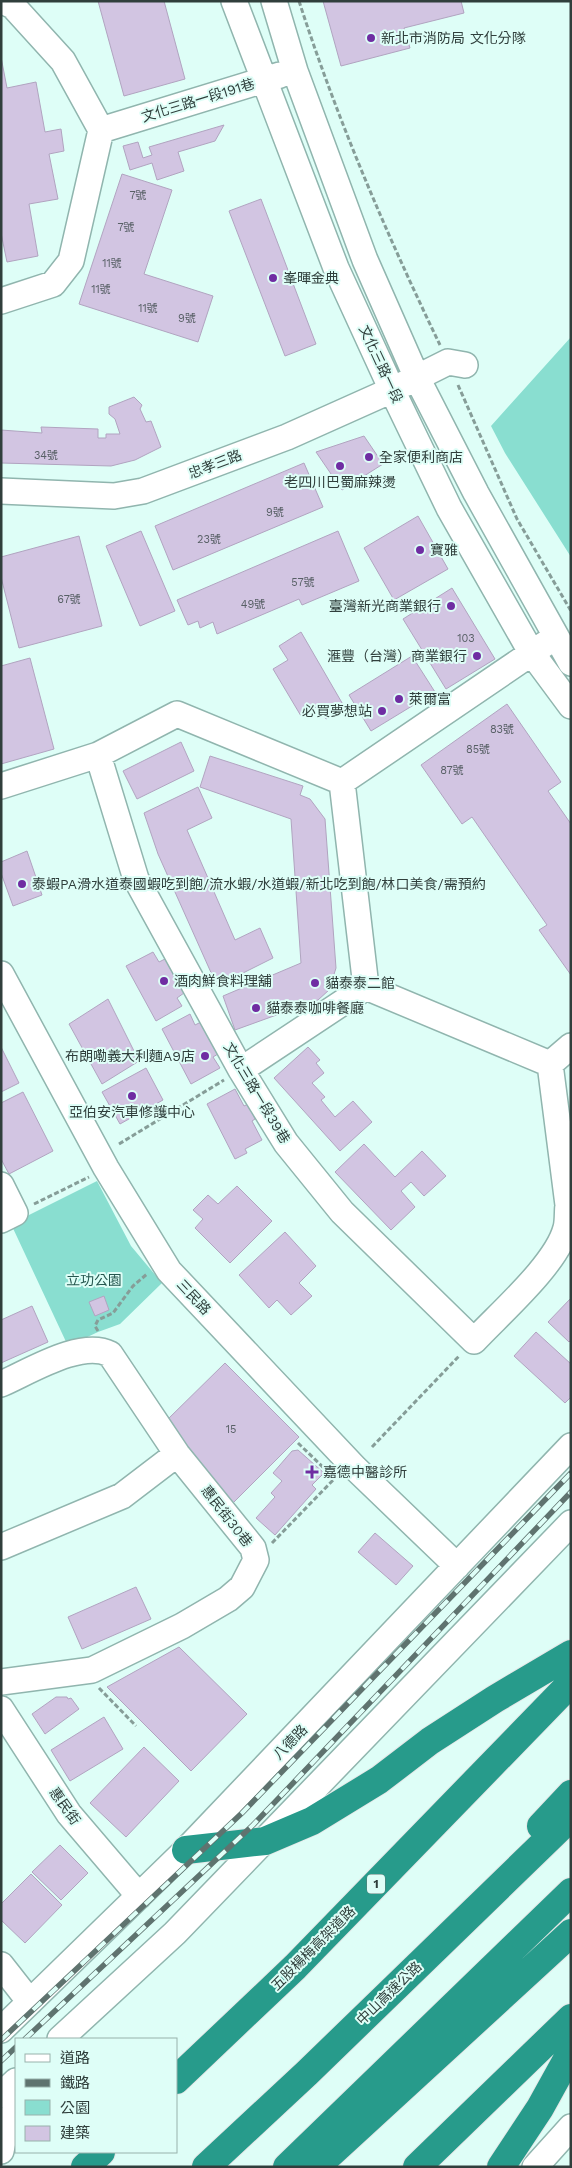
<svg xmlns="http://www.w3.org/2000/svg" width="572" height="2168" viewBox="0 0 572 2168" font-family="'Work Sans','Noto Sans TC',sans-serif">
<rect width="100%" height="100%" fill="#defef7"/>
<path fill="#89ded0" d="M571,337V557L505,453L491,426Z
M97,1181L131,1246L162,1283L120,1324L98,1332L68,1346L11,1224Z"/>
<path fill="#d2c5e2" stroke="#b1a4c0" d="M98,1H164L185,79L124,96Z
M323,1H461L464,13L404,28L410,48L341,66Z
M1,57L7,88L36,82L45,132L61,129L64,151L49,154L58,199L29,204L38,256L7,262L1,233Z
M224,125L215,141L178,152L184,171L157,180L152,163L130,170L123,146L138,142L143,158L152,155L149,147Z
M122,174L172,190L144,274L213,296L198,342L79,304Z
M261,199L316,344L285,356L229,211Z
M134,397L142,405L140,409L146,422L151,421L161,447L135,460L111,466L1,463V430L42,433L41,427L98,429V438H106V434H120L115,419L109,414V407Z
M364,436L383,464L342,490L316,452Z
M304,463L323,507L173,570L155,526Z
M418,516L448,569L394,600L364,548Z
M141,531L175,611L140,626L106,546Z
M338,531L359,581L302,605L299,599L217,634L213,622L200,628L198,621L188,625L177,600Z
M79,536L102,626L19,648L1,577V557Z
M452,588L495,659L446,689L403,619Z
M301,632L345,708L326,719L318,706L301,716L273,669L288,660L279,646Z
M412,656L435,692L371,731L349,695Z
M30,658L54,749L1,764V666Z
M507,704L561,782L548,791L571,824V975L539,930L547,925L472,817L462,824L421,765Z
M181,742L194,771L137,799L123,771Z
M210,756L303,786L300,795L310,799L325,819L336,968L329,990L318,1000L235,1030L223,996L301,963L291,819L200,787Z
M198,787L212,818L187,830L235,940L260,928L273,958L217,986L158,854L144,813Z
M27,851L42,895L13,906L1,873V862Z
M153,952L159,962L165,959L184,993L177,998L182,1006L156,1021L126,966Z
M108,999L139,1061L102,1084L69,1024Z
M190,1014L195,1025L201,1022L218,1054L213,1057L220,1068L191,1084L162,1029Z
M1,1047L19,1083L1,1092Z
M308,1047L320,1060L316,1063L324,1073L312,1083L325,1097L321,1100L335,1117L353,1101L372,1122L340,1151L274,1078Z
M146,1068L163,1100L120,1124L102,1092Z
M235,1089L244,1106L248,1104L255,1119L252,1121L262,1140L245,1149L247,1153L235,1159L207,1104Z
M23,1092L53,1151L9,1174L1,1159V1103Z
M364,1144L395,1177L422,1151L446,1176L424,1196L411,1182L401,1191L415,1207L391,1230L335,1172Z
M237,1186L272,1221L230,1263L195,1228L203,1219L193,1210L208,1195L218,1204Z
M285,1232L316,1266L299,1283L312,1296L291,1315L277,1300L269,1308L239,1275Z
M104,1296L109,1310L95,1316L89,1302Z
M571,1298V1340L569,1342L548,1322Z
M32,1306L48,1342L1,1363V1320Z
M536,1332L571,1364V1397L565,1403L514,1356Z
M225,1363L299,1437L229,1507L166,1421Z
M298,1450L324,1473L312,1485L316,1489L275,1535L256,1518L275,1497L271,1493L282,1481L273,1473L292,1451Z
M375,1533L413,1566L396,1585L358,1552Z
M136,1587L151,1619L82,1649L68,1617Z
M179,1647L247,1714L191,1771L107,1687Z
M56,1697H67L68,1699L71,1698L79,1709L45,1734L32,1714Z
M104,1717L123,1749L70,1781L51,1750Z
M144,1747L179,1781L126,1837L90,1803Z
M60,1845L88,1873L61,1900L32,1872Z
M31,1874L62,1905L25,1943L1,1920V1904Z"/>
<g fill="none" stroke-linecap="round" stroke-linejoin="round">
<defs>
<path id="minor" d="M234,1L336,268L392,390L449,508L531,652L571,706
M274,1L295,71L365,260L417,378L476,493L571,663
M101,130L280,75
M1,301L53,284L71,261L101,130L63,61L13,6L2,1
M1,491L114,496L143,491L287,437L392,390L448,362L465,365
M98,755L136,879L241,1070L286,1143L342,1212L474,1341C500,1313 557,1264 566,1228C568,1221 567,1212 568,1205L550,1064L366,987L342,782
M1,786L98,755L177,714L342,782L545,644
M1,974L106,1168L169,1271L355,1468L457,1566
M550,1064L571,1046
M241,1070L366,987
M1,1185L15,1213L1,1220
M1,1384C29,1372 81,1339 110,1354L177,1454L253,1548L256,1560L242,1587L228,1599L182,1626L92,1670L1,1682
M1,1547L122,1496L177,1454
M1,1709L69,1814L139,1896
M1,1965L30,2002
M1,2030L186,1850L571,1446
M60,2039L175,1933L571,1523
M1,2095L16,2081
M1,2151L6,2127L16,2109
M535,2167L571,2127"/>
<path id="highway" d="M541,1826L571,1794
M186,1850L265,1841L312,1821L379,1780L430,1741L495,1699L571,1654
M176,2080L295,1967L571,1683
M85,2167L101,2152
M206,2167L307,2073L571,1817
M287,2167L571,1892
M316,2167L571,1933
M417,2167L571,2018
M501,2167L540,2108L571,2052"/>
</defs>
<use href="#minor" stroke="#90b5ae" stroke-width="28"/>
<use href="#highway" stroke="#e6e8e8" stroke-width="30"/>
<path stroke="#869d98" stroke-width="3" stroke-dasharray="5 2.5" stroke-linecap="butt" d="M299,1C337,119 386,233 440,345
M458,385L517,519L571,611
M119,1144L224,1080
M34,1204L89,1177
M98,1331L95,1326L98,1320L113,1313L133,1286L147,1274
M298,1443L327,1471
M372,1447L460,1355
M272,1543L337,1476
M99,1688L136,1726"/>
<use href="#minor" stroke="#fff" stroke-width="25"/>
<use href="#highway" stroke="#279b8b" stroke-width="28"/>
<defs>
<path id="rail" d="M25,2039L253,1825L571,1492
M1,2040L242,1813L571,1473
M1,2061L16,2047"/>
</defs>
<use href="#rail" stroke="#5f736f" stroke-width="5.5"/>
<use href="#rail" stroke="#defef7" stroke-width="4" stroke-dasharray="11" stroke-linecap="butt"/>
</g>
<g fill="#6f2da2" stroke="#defef7" stroke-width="2">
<circle cx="371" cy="38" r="5"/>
<circle cx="273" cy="278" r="5"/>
<circle cx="369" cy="457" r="5"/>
<circle cx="340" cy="466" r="5"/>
<circle cx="420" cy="550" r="5"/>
<circle cx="451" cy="606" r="5"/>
<circle cx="477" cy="656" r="5"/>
<circle cx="399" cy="699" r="5"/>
<circle cx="382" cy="711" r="5"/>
<circle cx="22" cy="884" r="5"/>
<circle cx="164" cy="981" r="5"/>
<circle cx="315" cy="983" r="5"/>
<circle cx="256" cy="1008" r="5"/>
<circle cx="205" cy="1056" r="5"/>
<circle cx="132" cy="1096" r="5"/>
<path d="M309.5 1464.5h5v5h5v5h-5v5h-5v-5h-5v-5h5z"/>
</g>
<g text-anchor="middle" stroke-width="4" stroke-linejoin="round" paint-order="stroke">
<g font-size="11" fill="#586066">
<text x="138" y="199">7號</text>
<text x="126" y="231">7號</text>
<text x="112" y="267">11號</text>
<text x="101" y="293">11號</text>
<text x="148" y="312">11號</text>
<text x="187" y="322">9號</text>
<text x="46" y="459">34號</text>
<text x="275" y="516">9號</text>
<text x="209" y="543">23號</text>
<text x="303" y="586">57號</text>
<text x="69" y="603">67號</text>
<text x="253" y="608">49號</text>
<text x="466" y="642">103</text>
<text x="502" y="733">83號</text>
<text x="478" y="753">85號</text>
<text x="452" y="774">87號</text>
<text x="231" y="1433">15</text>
</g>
<rect fill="#defef7" stroke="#647874" stroke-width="1" x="367" y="1874.5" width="18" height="19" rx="4"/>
<g font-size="12" font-weight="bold" fill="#303f3c">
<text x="376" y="1888">1</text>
</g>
<g font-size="14" fill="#303f3c" stroke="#defef7" text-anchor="start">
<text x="381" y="43">新北市消防局 文化分隊</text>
<text x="283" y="283">峯暉金典</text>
<text x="379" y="462">全家便利商店</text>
<text x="340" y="487" text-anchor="middle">老四川巴蜀麻辣燙</text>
<text x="430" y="555">寶雅</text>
<text x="441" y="611" text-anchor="end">臺灣新光商業銀行</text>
<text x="467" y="661" text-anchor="end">滙豐（台灣）商業銀行</text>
<text x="409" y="704">萊爾富</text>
<text x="372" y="716" text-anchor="end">必買夢想站</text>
<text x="32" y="889">泰蝦PA滑水道泰國蝦吃到飽/流水蝦/水道蝦/新北吃到飽/林口美食/需預約</text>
<text x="174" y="986">酒肉鮮食料理舖</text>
<text x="325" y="988">貓泰泰二館</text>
<text x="266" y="1013">貓泰泰咖啡餐廳</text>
<text x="195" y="1061" text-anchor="end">布朗嘞義大利麵A9店</text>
<text x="132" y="1117" text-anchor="middle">亞伯安汽車修護中心</text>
<text x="323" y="1477">嘉德中醫診所</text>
</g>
<g font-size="14" fill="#303f3c" stroke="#defef7">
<text transform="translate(198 100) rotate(-17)" y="5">文化三路一段191巷</text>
<text transform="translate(381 364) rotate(65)" y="5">文化三路一段</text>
<text transform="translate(215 464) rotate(-21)" y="5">忠孝三路</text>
<text transform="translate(257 1093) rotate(59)" y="5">文化三路一段39巷</text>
<text transform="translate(194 1297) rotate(47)" y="5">三民路</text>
<text transform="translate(227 1516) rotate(52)" y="5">惠民街30巷</text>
<text transform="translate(290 1742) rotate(-46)" y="5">八德路</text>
<text transform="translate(65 1806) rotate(55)" y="5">惠民街</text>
<text transform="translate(313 1948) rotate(-45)" y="5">五股楊梅高架道路</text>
<text transform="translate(389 1993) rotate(-44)" y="5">中山高速公路</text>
</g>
<g font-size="14" fill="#25574f" stroke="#defef7">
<text x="94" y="1285">立功公園</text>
</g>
</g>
<rect width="572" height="2168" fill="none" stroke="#303f3c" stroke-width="5"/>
<rect x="15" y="2038" width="162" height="115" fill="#defef7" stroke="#98b2ac"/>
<rect x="25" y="2054" width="25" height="8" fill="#ffffff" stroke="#98b2ac"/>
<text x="60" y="2063" font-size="15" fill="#303f3c">道路</text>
<rect x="25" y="2079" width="25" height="8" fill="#5f736f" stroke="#98b2ac"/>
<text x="60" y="2088" font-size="15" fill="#303f3c">鐵路</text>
<rect x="25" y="2100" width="25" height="15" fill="#89ded0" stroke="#98b2ac"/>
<text x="60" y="2113" font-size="15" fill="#303f3c">公園</text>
<rect x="25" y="2126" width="25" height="15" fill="#d2c5e2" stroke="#98b2ac"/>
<text x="60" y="2138" font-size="15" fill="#303f3c">建築</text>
</svg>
